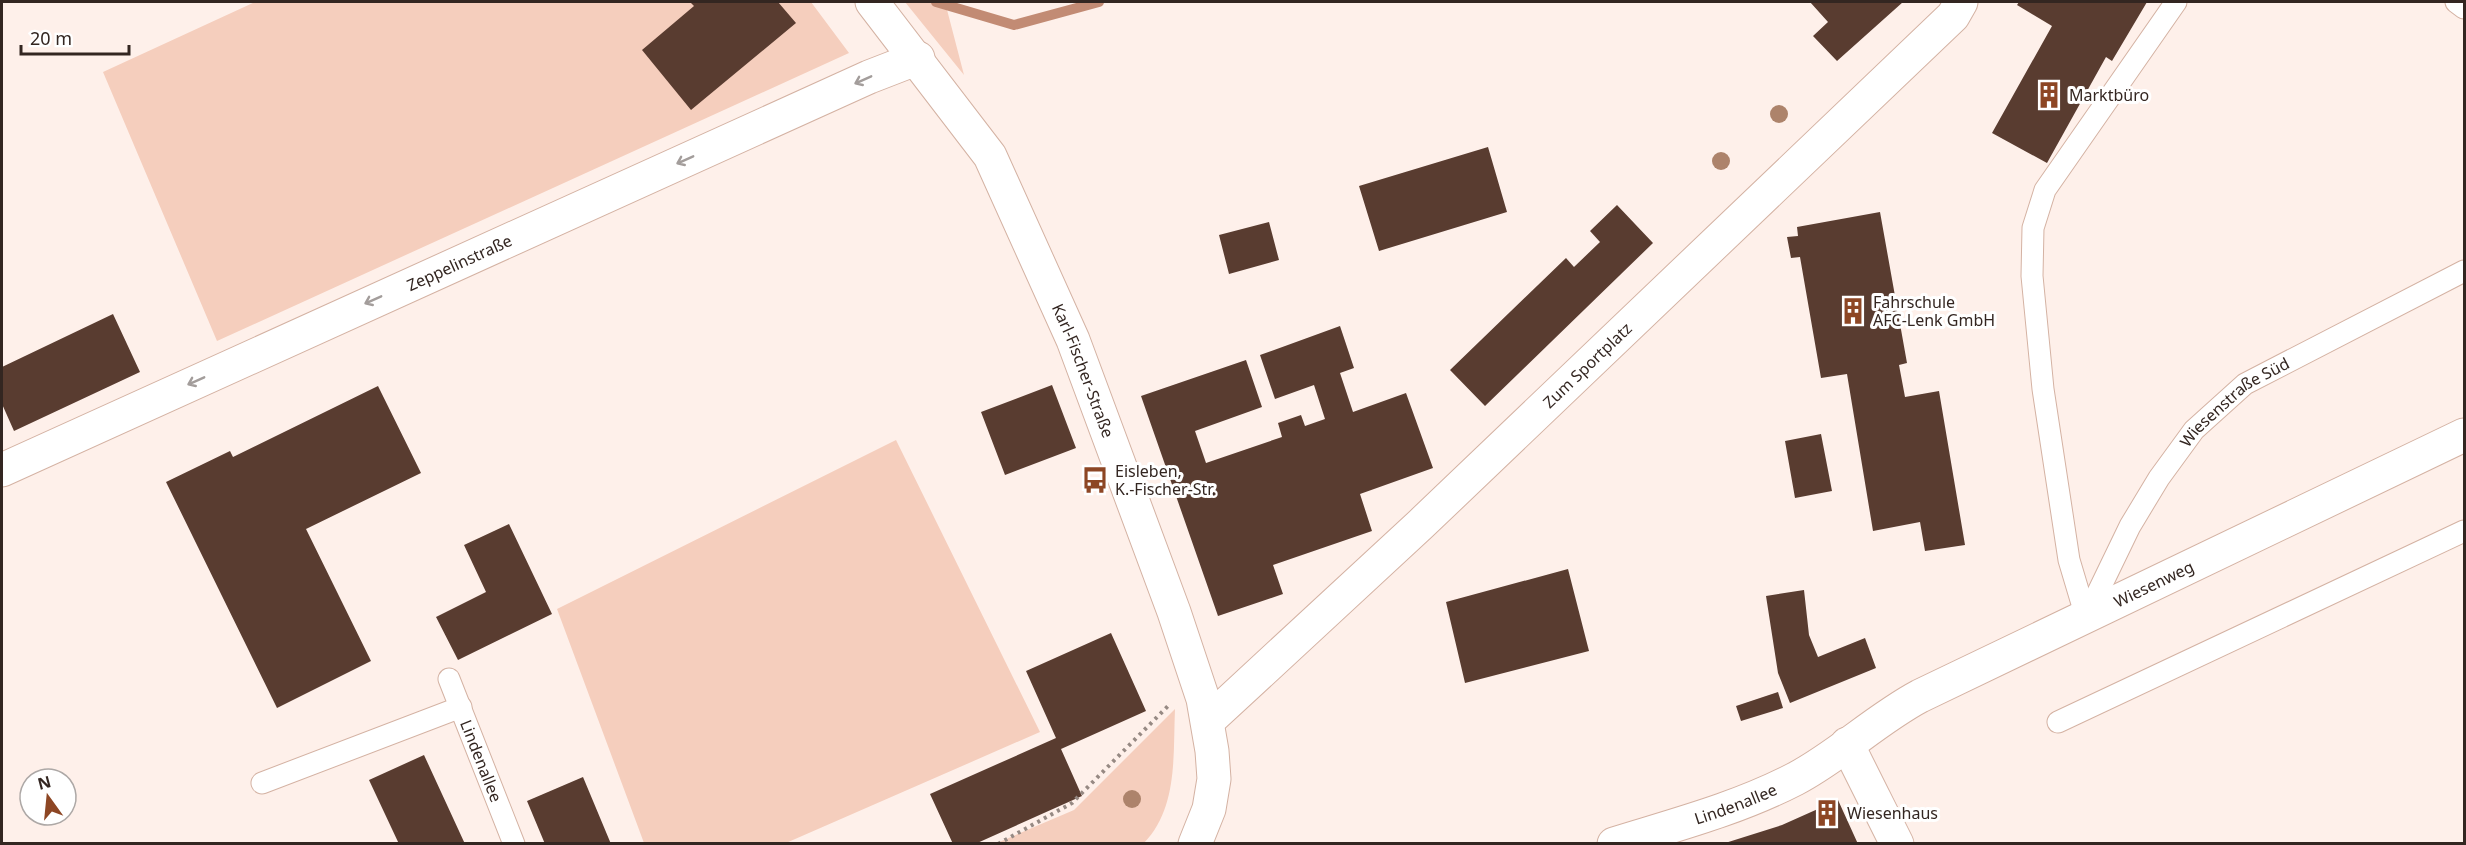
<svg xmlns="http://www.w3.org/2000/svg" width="2466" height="845" viewBox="0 0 2466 845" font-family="'Noto Sans',sans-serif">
<rect width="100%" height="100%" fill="#fef0ea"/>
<path fill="#f5cebd" d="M255,2H811L849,53L217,341L103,72Z
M905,2H945L964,75Z
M896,440L1040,732L786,843H644L557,609Z
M1175,709C1173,755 1178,808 1144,843H997L1074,810Z"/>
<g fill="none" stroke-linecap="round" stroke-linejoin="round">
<path stroke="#c28b74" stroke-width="10" d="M936,2L1014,25L1099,2"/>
</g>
<path fill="#593c30" d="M690,2H778L796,23L691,110L642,50L694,6Z
M1810,2H1903L1837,61L1813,36L1828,22Z
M2019,2H2147L2112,61L2106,57L2047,163L1992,133L2052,26L2017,5Z
M1488,147L1507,212L1379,251L1359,186Z
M1617,205L1653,243L1485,406L1450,370L1566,258L1574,267L1600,242L1590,231Z
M1880,212L1907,363L1899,365L1905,397L1939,391L1965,545L1925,551L1920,522L1873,531L1847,374L1821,378L1800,257L1791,258L1787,237L1798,236L1797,227Z
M1269,222L1279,260L1229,274L1219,235Z
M113,314L140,372L14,431L2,404V367Z
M1340,326L1354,368L1340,373L1353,412L1406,393L1433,468L1360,494L1372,531L1273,565L1283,594L1218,616L1141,396L1246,360L1262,407L1195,431L1206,463L1282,437L1278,423L1301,415L1305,426L1325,419L1314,385L1275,399L1260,355Z
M1052,385L1076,448L1005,475L981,412Z
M378,386L421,473L306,529L371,661L277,708L166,482L230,451L233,457Z
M1821,434L1832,491L1795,498L1785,441Z
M509,524L552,614L458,660L436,617L486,592L464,545Z
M1568,569L1589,651L1465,683L1446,602Z
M1804,590L1809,635L1818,657L1865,638L1876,668L1790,703L1778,673L1766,596Z
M1111,633L1146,711L1061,749L1082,796L975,844H953L930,794L1056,738L1026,671Z
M1778,692L1783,708L1741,721L1736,706Z
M424,755L465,844H399L369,780Z
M583,777L611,844H545L527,801Z
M1838,800L1858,844H1722L1782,825Z"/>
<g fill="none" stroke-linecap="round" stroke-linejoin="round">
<defs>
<g id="service">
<path d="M2456,2L2464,8"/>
<path d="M2086,617L2069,560L2043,389L2032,276L2033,228L2045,190L2176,2"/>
<path id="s1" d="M2086,617L2130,526L2159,478L2194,430L2245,384L2464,271"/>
<path id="s2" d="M449,679L514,844"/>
<path d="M2058,722L2464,531"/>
<path d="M262,783L461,707"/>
</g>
<g id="minor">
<path id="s3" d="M2,470L869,77L918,58"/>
<path id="s4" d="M1208,721L1421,524L1953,16L1961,2"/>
<path d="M1847,744L1897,844"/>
<path id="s5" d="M1614,844C1675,825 1737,809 1795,779C1839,756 1875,720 1920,696L2464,435"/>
</g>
<g id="tertiary">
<path id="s6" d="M872,2L990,156L1073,340L1174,612L1203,699L1212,751L1214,779L1209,809L1195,844"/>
</g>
</defs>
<use href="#service" stroke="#d4b2a3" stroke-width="23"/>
<use href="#minor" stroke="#d4b2a3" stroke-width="35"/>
<use href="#tertiary" stroke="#d4b2a3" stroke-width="35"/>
<path stroke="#968983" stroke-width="4" stroke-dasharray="3 4.5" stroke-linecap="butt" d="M998,844L1072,803L1169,705"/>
<use href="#service" stroke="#fff" stroke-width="21"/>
<use href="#minor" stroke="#fff" stroke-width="33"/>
<use href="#tertiary" stroke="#fff" stroke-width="33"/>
</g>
<g fill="#ad836b">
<circle cx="1779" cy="114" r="9"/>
<circle cx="1721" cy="161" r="9"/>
<circle cx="1132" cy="799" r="9"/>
</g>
<defs><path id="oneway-shaft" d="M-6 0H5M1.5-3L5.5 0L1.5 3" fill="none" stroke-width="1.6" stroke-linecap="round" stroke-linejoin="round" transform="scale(1.5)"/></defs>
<g stroke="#a39d9b">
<use href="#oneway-shaft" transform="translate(863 80) rotate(156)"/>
<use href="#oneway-shaft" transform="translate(685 160) rotate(156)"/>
<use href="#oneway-shaft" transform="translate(373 300) rotate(156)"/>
<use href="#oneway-shaft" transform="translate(196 381) rotate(156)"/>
</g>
<defs>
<symbol id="building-bare" viewBox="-9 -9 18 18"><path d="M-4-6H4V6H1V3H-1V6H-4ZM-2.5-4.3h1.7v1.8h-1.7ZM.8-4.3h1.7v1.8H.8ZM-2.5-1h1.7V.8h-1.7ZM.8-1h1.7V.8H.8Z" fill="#8d4624" stroke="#fff" stroke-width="2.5" paint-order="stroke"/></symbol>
<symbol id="bus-bare" viewBox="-9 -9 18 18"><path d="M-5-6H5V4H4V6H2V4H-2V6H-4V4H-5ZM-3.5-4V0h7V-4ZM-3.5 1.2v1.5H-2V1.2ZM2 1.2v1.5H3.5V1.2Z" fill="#8d4624" stroke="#fff" stroke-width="2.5" paint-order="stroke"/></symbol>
</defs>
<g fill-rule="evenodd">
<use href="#building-bare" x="2030" y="76" width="38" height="38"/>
<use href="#building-bare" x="1834" y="292" width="38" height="38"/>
<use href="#bus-bare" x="1076" y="461" width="38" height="38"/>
<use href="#building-bare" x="1808" y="794" width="38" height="38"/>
</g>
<g text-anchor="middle" stroke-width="6" stroke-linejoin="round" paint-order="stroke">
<g font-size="16" fill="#332621" stroke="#fff" text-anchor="start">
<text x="2069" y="101">Marktbüro</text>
<text x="1873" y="308">Fahrschule<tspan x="1873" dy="18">AFC-Lenk GmbH</tspan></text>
<text x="1115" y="477">Eisleben,<tspan x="1115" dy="18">K.-Fischer-Str.</tspan></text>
<text x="1847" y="819">Wiesenhaus</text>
</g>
<g font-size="16" fill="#332621" stroke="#fff">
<text dy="6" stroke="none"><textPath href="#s3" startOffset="502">Zeppelinstraße</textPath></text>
<text dy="6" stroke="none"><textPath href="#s4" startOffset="520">Zum Sportplatz</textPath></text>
<text dy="6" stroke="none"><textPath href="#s6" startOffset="428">Karl-Fischer-Straße</textPath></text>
<text dy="6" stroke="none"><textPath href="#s1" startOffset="266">Wiesenstraße Süd</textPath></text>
<text dy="6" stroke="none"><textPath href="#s5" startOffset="602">Wiesenweg</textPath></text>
<text dy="6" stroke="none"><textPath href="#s2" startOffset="88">Lindenallee</textPath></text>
<text dy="6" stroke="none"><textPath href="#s5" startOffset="128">Lindenallee</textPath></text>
</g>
</g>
<rect width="2466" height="845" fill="none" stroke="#332621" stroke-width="6"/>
<g transform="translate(48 797) rotate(345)"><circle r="28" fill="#ffffff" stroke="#ada8a6" stroke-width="1.5"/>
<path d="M0-4.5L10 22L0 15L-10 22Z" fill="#8d4624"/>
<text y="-9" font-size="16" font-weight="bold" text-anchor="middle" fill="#332621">N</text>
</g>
<path d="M21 45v9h108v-9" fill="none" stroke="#332621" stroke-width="3"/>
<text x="30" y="45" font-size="18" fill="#332621" stroke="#ffffff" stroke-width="4.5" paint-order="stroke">20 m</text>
</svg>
